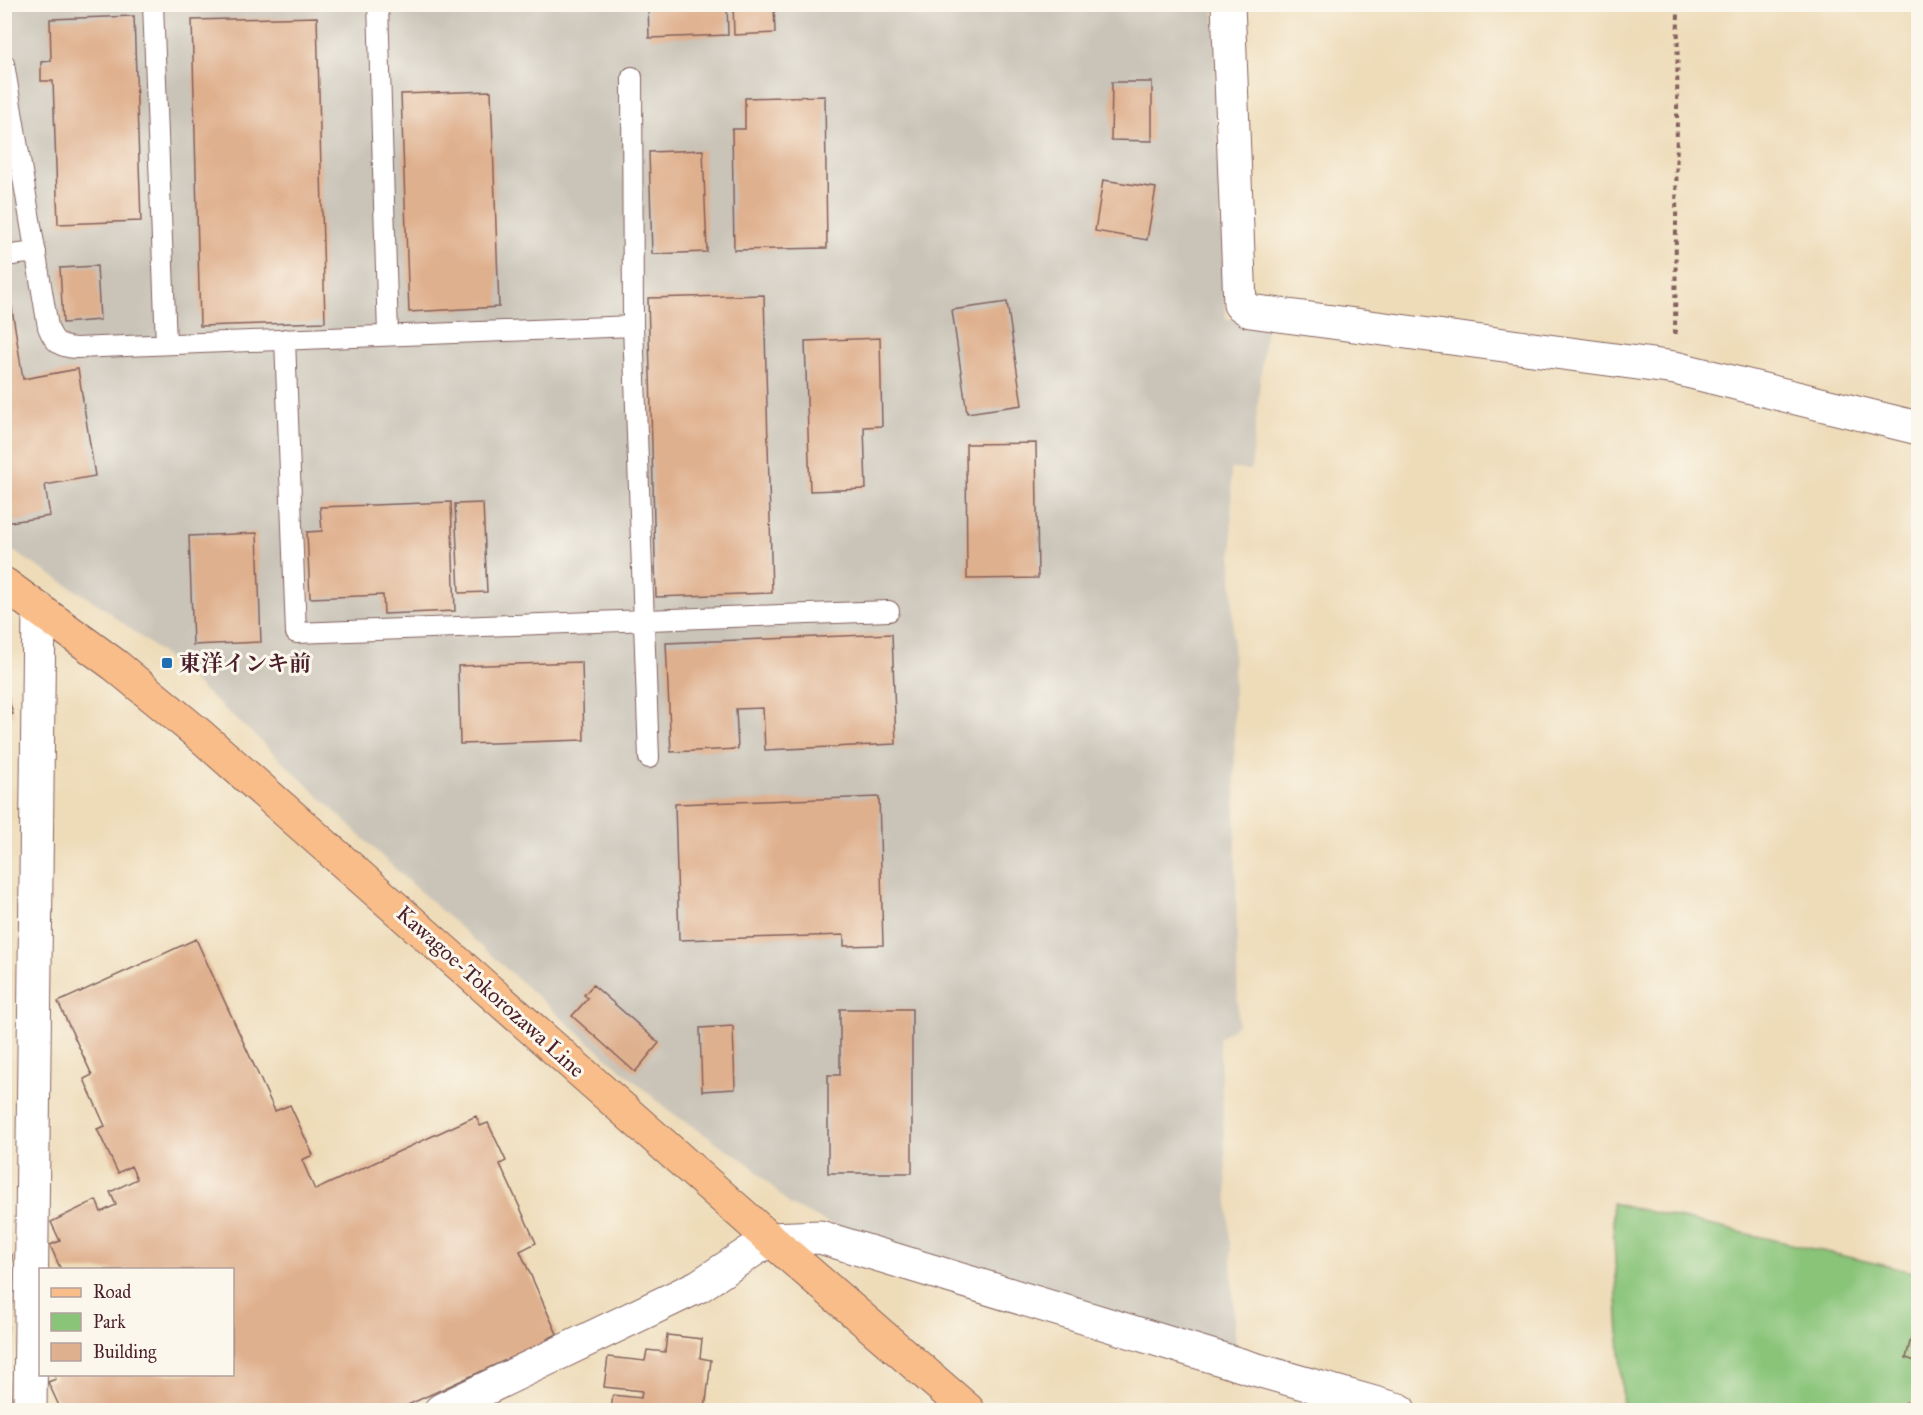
<svg xmlns="http://www.w3.org/2000/svg" width="1923" height="1415" viewBox="0 0 1923 1415" font-family="'IM FELL Great Primer','Noto Serif JP',serif">
<rect width="100%" height="100%" fill="#fbf7ec"/>
<filter id="ink" filterUnits="userSpaceOnUse"><feTurbulence type="fractalNoise" baseFrequency=".0167" numOctaves="2"/><feDisplacementMap in="SourceGraphic" scale="12" xChannelSelector="R" yChannelSelector="G"/><feConvolveMatrix kernelMatrix="1 2 1 2 8 2 1 2 1" color-interpolation-filters="sRGB"/></filter>
<filter id="wash" filterUnits="userSpaceOnUse"><feTurbulence type="fractalNoise" baseFrequency=".008" numOctaves="4" result="noise"/><feDisplacementMap in="SourceGraphic" scale="24" xChannelSelector="R" yChannelSelector="G"/><feGaussianBlur stdDeviation="1.35" result="paint"/><feColorMatrix in="noise" values="0 0 0 0 0 0 0 0 0 0 0 0 0 0 0 0 0 1.4 0 .05"/><feComposite in="paint" operator="in"/></filter>
<g filter="url(#wash)">
<rect width="100%" height="100%" fill="#eedcb9"/>
<path fill="#c9c3b8" d="M4,5H1214L1220,209L1226,318L1266,326L1251,470L1231,469L1238,1024L1219,1038L1236,1350L852,1235L789,1204L749,1164L668,1110L566,1022L406,879L260,740L159,651L101,606L5,546Z"/>
<path fill="#89c479" stroke="#6a7252" stroke-width="1.5" d="M1612,1203L1918,1273V1410H1623Z"/>
<g id="blocks">
<path fill="#dfb08e" d="M648,4H727L728,35L649,38Z
M733,4H774L775,33L734,35Z
M134,16L141,221L58,224L53,81H41V62L51,61L50,19Z
M317,17L325,322L200,326L192,20Z
M1112,82H1152V141L1111,140Z
M491,91L499,307L409,312L401,94Z
M825,96L827,248L734,250L732,129H745V98Z
M703,150L707,252L652,254L649,152Z
M1103,180L1156,188L1147,240L1095,231Z
M97,266L100,320L63,323L60,268Z
M4,283H8L23,379L78,369L95,476L45,485L50,516L4,523Z
M764,295L772,593L656,597L648,298Z
M1007,302L1022,405L967,413L952,310Z
M880,338L882,426L864,427L866,489L810,491L805,341Z
M1036,443L1038,578L967,579L966,444Z
M451,502L455,611L384,614L383,595L310,598L307,532L322,531L320,507Z
M483,503L487,592L459,593L455,504Z
M257,533L261,642L193,645L189,536Z
M892,634L896,744L765,750L763,708L736,709L738,749L671,752L666,643Z
M582,662L584,740L460,744L458,666Z
M4,683L13,714L4,716Z
M879,797L883,945L844,946V935L679,940L675,804Z
M196,939L275,1111L290,1105L313,1155L302,1160L315,1190L476,1116L480,1126L488,1123L506,1161L500,1164L536,1243L520,1251L557,1334L547,1339L551,1347L525,1359L523,1352L397,1410H61L48,1382L56,1379L54,1374H232V1270H61L50,1245L60,1241L51,1222L96,1200L101,1212L116,1205L110,1192L137,1179L131,1166L118,1173L97,1129L105,1126L84,1079L92,1075L58,1002Z
M593,985L659,1043L635,1072L572,1016L588,998L584,995Z
M840,1009H912V1173H828V1075H840Z
M733,1026L735,1089L702,1091L700,1028Z
M5,1254L12,1255L7,1341L5,1340Z
M1913,1330L1918,1331V1362L1906,1358Z
M667,1335L702,1339L700,1358L711,1360L705,1410H611L613,1395L641,1398L642,1391L604,1387L608,1357L645,1361L647,1350L665,1352Z
M4,1380H10L11,1410H4Z
M1918,1392V1410H1900L1906,1402L1910,1405Z"/>
</g>
</g>
<g filter="url(#ink)">
<use href="#blocks" fill-opacity="0" stroke="#83615d" stroke-width="1.5"/>
<g fill="none" stroke-linecap="round" stroke-linejoin="round">
<defs>
<path id="lane" d="M153,4L166,344
M378,4L388,335
M4,64L48,327C54,343 60,347 76,348L633,326
M632,77L633,326L649,758
M4,256L36,252
M285,339L296,633L889,611"/>
<path id="street" d="M1228,4L1240,304L1250,311L1675,368L1918,428
M30,1410L39,609
M441,1410L699,1286L770,1239L820,1237L1254,1369L1399,1410"/>
<path id="primary" d="M4,584L115,665L201,736L770,1239L968,1410"/>
</defs>
<use href="#lane" stroke="#83615d" stroke-width="22"/>
<use href="#street" stroke="#83615d" stroke-width="35"/>
<use href="#primary" stroke="#83615d" stroke-width="35"/>
<path stroke="#83615d" stroke-width="4" stroke-dasharray="4.5 4.5" stroke-linecap="butt" d="M1675,334L1678,4"/>
<use href="#lane" stroke="#fff" stroke-width="20"/>
<use href="#street" stroke="#fff" stroke-width="33"/>
<use href="#primary" stroke="#f8bd89" stroke-width="33"/>
</g>
</g>
<rect fill="#1f6fb2" stroke="#fbf7ec" stroke-width="2" x="161" y="657" width="12" height="12" rx="3"/>
<g text-anchor="middle" stroke-width="6" stroke-linejoin="round" paint-order="stroke">
<g font-size="22" font-weight="bold" fill="#4a1f2b" stroke="#fbf7ec" text-anchor="start">
<text x="179" y="671">東洋インキ前</text>
</g>
<g font-size="22" fill="#4a1f2b" stroke="#fbf7ec">
<text transform="translate(491 991) rotate(42)" y="8">Kawagoe-Tokorozawa Line</text>
</g>
</g>
<rect width="1923" height="1415" fill="none" stroke="#fbf7ec" stroke-width="24"/>
<rect x="39" y="1268" width="195" height="108" fill="#fbf7ec" stroke="#b4a19f" stroke-width="1.5"/>
<rect x="51" y="1288" width="30" height="9" fill="#f8bd89" stroke="#b4a19f" stroke-width="1.5"/>
<text x="93" y="1298" font-size="18" fill="#4a1f2b">Road</text>
<rect x="51" y="1313" width="30" height="18" fill="#89c479" stroke="#b4a19f" stroke-width="1.5"/>
<text x="93" y="1328" font-size="18" fill="#4a1f2b">Park</text>
<rect x="51" y="1343" width="30" height="18" fill="#dfb08e" stroke="#b4a19f" stroke-width="1.5"/>
<text x="93" y="1358" font-size="18" fill="#4a1f2b">Building</text>
</svg>
